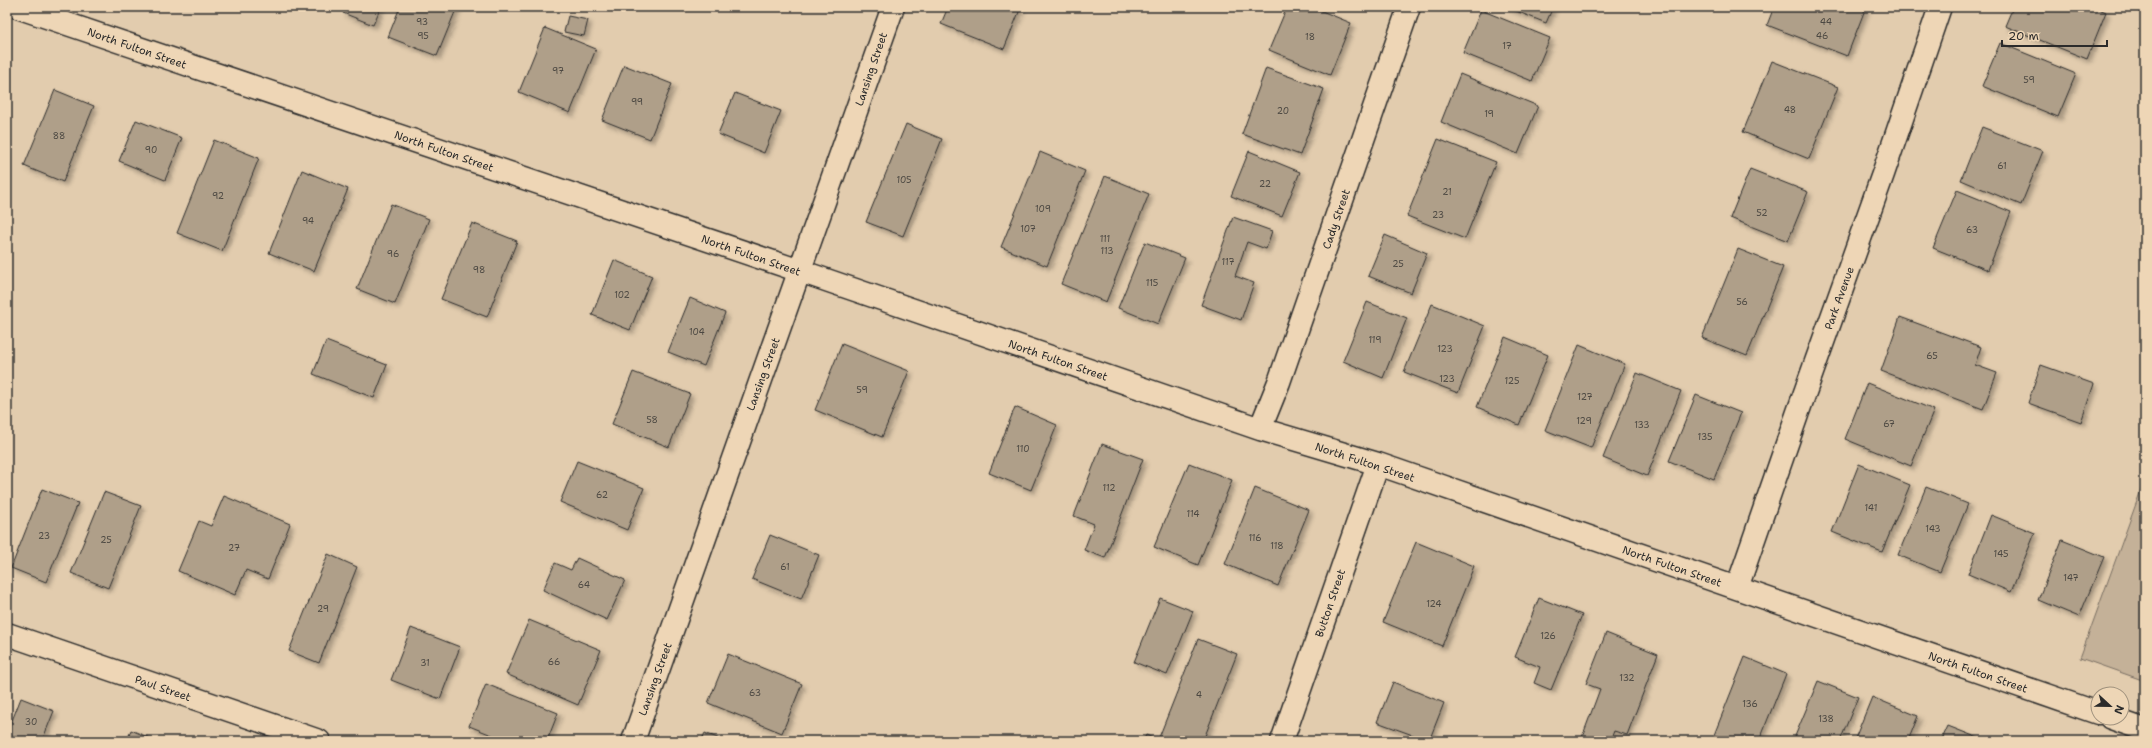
<svg xmlns="http://www.w3.org/2000/svg" width="2152" height="748" viewBox="0 0 2152 748" font-family="'Shantell Sans',sans-serif">
<defs>
<filter id="shadow"><feDropShadow dx="3.5" dy="3.5" stdDeviation="2" flood-color="#0004"/></filter>
</defs>
<rect width="100%" height="100%" fill="#e2ccae"/>
<filter id="ink" filterUnits="userSpaceOnUse"><feTurbulence type="fractalNoise" baseFrequency=".025" numOctaves="2"/><feDisplacementMap in="SourceGraphic" scale="8" xChannelSelector="R" yChannelSelector="G"/><feConvolveMatrix kernelMatrix="1 2 1 2 8 2 1 2 1" color-interpolation-filters="sRGB"/></filter>
<g filter="url(#ink)">
<path fill="#c4b198" stroke="#786e62" d="M2145,479V681L2080,658Z"/>
<path fill="#af9f89" stroke="#2b2b2b" filter="url(#shadow)" d="M345,7H381L373,25L343,13Z
M400,7H457L437,56L388,37Z
M948,7H1021L1004,49L941,24Z
M1287,7H1312L1351,23L1330,75L1269,50Z
M1506,7H1553L1546,23Z
M1774,7H1866L1847,56L1767,25Z
M2013,7H2095L2106,12L2087,59L2005,26Z
M1481,10L1550,38L1532,81L1463,53Z
M568,16L588,20L584,36L564,32Z
M545,28L596,49L570,113L519,92Z
M2000,43L2076,74L2058,117L1982,86Z
M1772,61L1838,87L1809,159L1743,132Z
M624,65L672,84L650,139L602,120Z
M1266,68L1324,89L1300,155L1242,134Z
M1460,74L1538,106L1518,154L1441,122Z
M55,90L94,106L63,182L24,166Z
M735,93L781,111L764,153L718,134Z
M136,120L182,138L165,180L119,161Z
M906,124L942,139L903,236L866,222Z
M1982,127L2043,151L2021,205L1961,180Z
M1438,139L1496,162L1465,239L1407,216Z
M214,140L259,158L222,251L177,233Z
M1249,151L1300,172L1282,216L1231,196Z
M1040,152L1085,171L1047,266L1001,247Z
M1750,169L1808,192L1788,241L1730,218Z
M302,170L348,189L314,271L269,253Z
M1105,176L1149,194L1106,302L1061,284Z
M1957,190L2011,212L1988,270L1933,248Z
M391,204L429,219L395,304L357,289Z
M1233,217L1272,231L1266,249L1247,242L1235,276L1254,283L1241,320L1201,305Z
M472,223L517,241L487,317L441,299Z
M1385,235L1427,253L1411,293L1368,276Z
M1145,242L1185,258L1158,324L1118,308Z
M1738,249L1783,267L1747,356L1702,338Z
M614,260L652,276L630,330L592,315Z
M690,298L725,313L704,366L668,352Z
M1367,302L1407,318L1383,378L1343,361Z
M1432,304L1485,326L1458,393L1404,372Z
M1900,317L1981,347L1975,365L1997,373L1983,409L1881,371Z
M1505,337L1548,355L1519,425L1477,407Z
M326,341L387,365L374,398L313,374Z
M842,344L909,371L882,437L815,410Z
M1579,345L1625,364L1591,448L1545,430Z
M2041,365L2094,384L2081,422L2028,403Z
M633,372L690,394L669,447L612,424Z
M1637,373L1681,391L1647,476L1603,458Z
M1867,383L1934,410L1911,466L1845,439Z
M1696,395L1741,413L1714,479L1669,461Z
M1015,407L1057,425L1031,490L989,473Z
M1102,444L1143,459L1105,558L1084,550L1094,524L1074,516Z
M577,461L644,488L627,530L560,502Z
M1189,463L1232,480L1198,565L1154,547Z
M1859,464L1910,485L1882,552L1832,532Z
M1926,487L1968,504L1940,572L1898,555Z
M1255,488L1309,510L1278,586L1225,564Z
M42,489L78,503L46,582L11,568Z
M104,492L141,506L108,588L71,573Z
M224,496L290,524L268,579L246,570L235,595L178,571L199,521L211,526Z
M1991,515L2035,533L2011,592L1968,574Z
M770,535L819,555L801,599L752,579Z
M2062,540L2104,557L2079,617L2038,600Z
M1416,542L1474,566L1442,646L1383,622Z
M328,554L357,567L319,663L289,651Z
M577,558L625,580L607,620L543,590L555,563L571,570Z
M1160,598L1193,611L1167,675L1134,662Z
M1539,598L1582,615L1551,690L1534,683L1540,667L1515,657Z
M529,620L601,650L578,705L506,674Z
M411,628L460,647L440,699L391,680Z
M1606,633L1658,654L1627,735L1614,731L1610,741H1583L1581,740L1600,689L1586,684Z
M1198,639L1237,654L1203,741H1143L1146,735L1158,740Z
M728,654L802,684L782,733L708,703Z
M1745,657L1786,674L1759,741H1729L1714,735Z
M1818,681L1858,697L1840,741H1793Z
M1393,682L1444,703L1429,741L1377,722Z
M486,684L558,713L547,741H507L469,726Z
M1872,697L1918,716L1908,741H1854Z
M21,698L54,711L42,741H7V733Z
M1948,726L1986,741H1941Z
M131,730L157,741H127Z
M705,733L725,741H701Z"/>
<g fill="none" stroke-linecap="round" stroke-linejoin="round">
<defs>
<path id="street" d="M17,7L800,271L1260,429L1378,464L2098,713
M1260,429L1279,382L1409,7
M1737,588L1798,412L1883,174L1940,7
M7,634L319,741
M2111,718L2145,730
M633,741L893,7
M1282,741L1378,464"/>
</defs>
<use href="#street" stroke="#2b2b2b" stroke-width="25"/>
<use href="#street" stroke="#eed6b6" stroke-width="22"/>
</g>
</g>
<g text-anchor="middle" stroke-width="3" stroke-linejoin="round" paint-order="stroke">
<g font-size="9" fill="#4c4842">
<text x="422" y="25">93</text>
<text x="1826" y="25">44</text>
<text x="423" y="39">95</text>
<text x="1822" y="39">46</text>
<text x="1310" y="40">18</text>
<text x="1507" y="49">17</text>
<text x="558" y="74">97</text>
<text x="2029" y="83">59</text>
<text x="637" y="105">99</text>
<text x="1790" y="113">48</text>
<text x="1283" y="114">20</text>
<text x="1489" y="117">19</text>
<text x="59" y="139">88</text>
<text x="151" y="153">90</text>
<text x="2002" y="169">61</text>
<text x="904" y="183">105</text>
<text x="1265" y="187">22</text>
<text x="1447" y="195">21</text>
<text x="218" y="199">92</text>
<text x="1043" y="212">109</text>
<text x="1762" y="216">52</text>
<text x="1438" y="218">23</text>
<text x="308" y="224">94</text>
<text x="1028" y="232">107</text>
<text x="1972" y="233">63</text>
<text x="1105" y="242">111</text>
<text x="1107" y="254">113</text>
<text x="393" y="257">96</text>
<text x="1228" y="265">117</text>
<text x="1398" y="267">25</text>
<text x="479" y="273">98</text>
<text x="1152" y="286">115</text>
<text x="622" y="298">102</text>
<text x="1742" y="305">56</text>
<text x="697" y="335">104</text>
<text x="1375" y="343">119</text>
<text x="1445" y="352">123</text>
<text x="1932" y="359">65</text>
<text x="1447" y="382">123</text>
<text x="1512" y="384">125</text>
<text x="862" y="393">59</text>
<text x="1585" y="400">127</text>
<text x="652" y="423">58</text>
<text x="1584" y="424">129</text>
<text x="1889" y="427">67</text>
<text x="1642" y="428">133</text>
<text x="1705" y="440">135</text>
<text x="1023" y="452">110</text>
<text x="1109" y="491">112</text>
<text x="602" y="498">62</text>
<text x="1871" y="511">141</text>
<text x="1193" y="517">114</text>
<text x="1933" y="532">143</text>
<text x="44" y="539">23</text>
<text x="1255" y="541">116</text>
<text x="106" y="543">25</text>
<text x="1277" y="549">118</text>
<text x="234" y="551">27</text>
<text x="2001" y="557">145</text>
<text x="785" y="570">61</text>
<text x="2071" y="581">147</text>
<text x="584" y="588">64</text>
<text x="1434" y="607">124</text>
<text x="323" y="612">29</text>
<text x="1548" y="639">126</text>
<text x="554" y="665">66</text>
<text x="425" y="666">31</text>
<text x="1627" y="681">132</text>
<text x="755" y="696">63</text>
<text x="1199" y="698">4</text>
<text x="1750" y="707">136</text>
<text x="1826" y="722">138</text>
<text x="31" y="725">30</text>
</g>
<g font-size="11" fill="#2b2b2b" stroke="#eed6b6">
<text transform="translate(137 48) rotate(19)" y="4">North Fulton Street</text>
<text transform="translate(871 69) rotate(-71)" y="4">Lansing Street</text>
<text transform="translate(444 151) rotate(19)" y="4">North Fulton Street</text>
<text transform="translate(1336 219) rotate(-71)" y="4">Cady Street</text>
<text transform="translate(751 255) rotate(19)" y="4">North Fulton Street</text>
<text transform="translate(1839 298) rotate(-70)" y="4">Park Avenue</text>
<text transform="translate(1058 360) rotate(19)" y="4">North Fulton Street</text>
<text transform="translate(763 374) rotate(-70)" y="4">Lansing Street</text>
<text transform="translate(1365 462) rotate(18)" y="4">North Fulton Street</text>
<text transform="translate(1672 566) rotate(19)" y="4">North Fulton Street</text>
<text transform="translate(1330 603) rotate(-71)" y="4">Button Street</text>
<text transform="translate(1978 672) rotate(19)" y="4">North Fulton Street</text>
<text transform="translate(655 679) rotate(-70)" y="4">Lansing Street</text>
<text transform="translate(163 688) rotate(19)" y="4">Paul Street</text>
</g>
</g>
<rect width="2152" height="748" fill="none" stroke="#eed6b6" stroke-width="24"/>
<rect x="12" y="12" width="2128" height="724" fill="none" stroke="#2b2b2b" stroke-width="1.5" filter="url(#ink)"/>
<g transform="translate(2110 706) rotate(112)"><circle r="19" fill="#eed6b6" stroke="#a0927e"/>
<path d="M0-3L7 15L0 10L-7 15Z" fill="#2b2b2b"/>
<text y="-6" font-size="11" font-weight="bold" text-anchor="middle" fill="#2b2b2b">N</text>
</g>
<path d="M2002 40v6h105v-6" fill="none" stroke="#2b2b2b" stroke-width="2"/>
<text x="2008" y="40" font-size="12" fill="#2b2b2b" stroke="#eed6b6" stroke-width="3" paint-order="stroke">20 m</text>
</svg>
